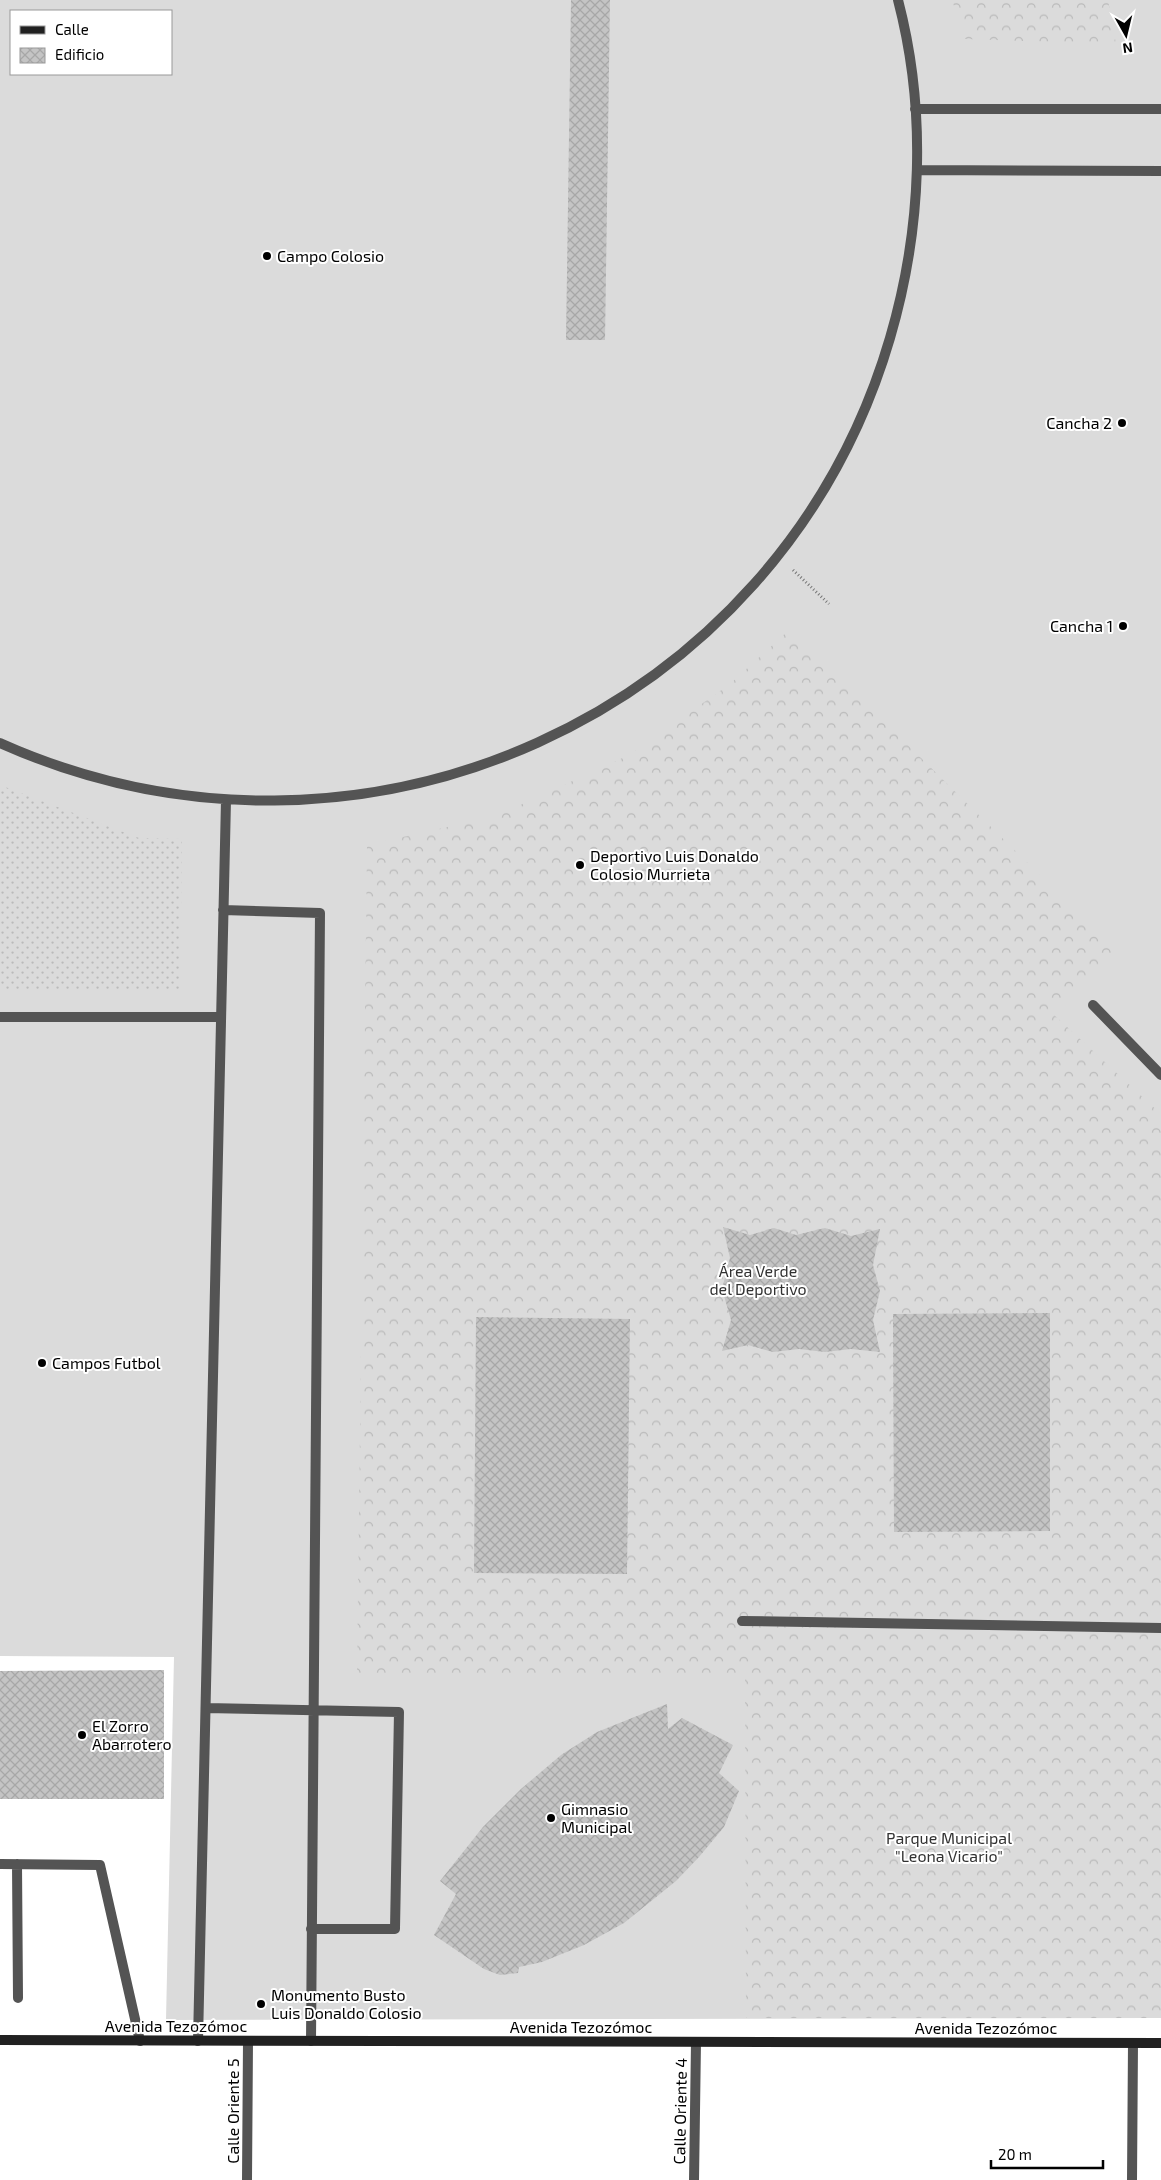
<svg xmlns="http://www.w3.org/2000/svg" width="1161" height="2180" viewBox="0 0 1161 2180" font-family="'Exo 2',sans-serif">
<defs>
<pattern id="forest-crowns" width="20" height="18" patternUnits="userSpaceOnUse" patternTransform="scale(1.25)"><rect width="20" height="18" fill="#dbdbdb"/><path d="M2 6a3 3 0 1 1 6 0M12 15a3 3 0 1 1 6 0" fill="none" stroke="#bababa"/></pattern>
<pattern id="garden-dots" width="8" height="8" patternUnits="userSpaceOnUse" patternTransform="scale(1.25)"><rect width="8" height="8" fill="#dbdbdb"/><path d="M2 2h.1M6 6h.1" fill="none" stroke="#bababa" stroke-width="1.8" stroke-linecap="round"/></pattern>
<pattern id="building-cross-hatch" width="8" height="8" patternUnits="userSpaceOnUse" patternTransform="scale(1.25)"><rect width="8" height="8" fill="#c4c4c4"/><path d="M0 0l8 8M0 8l8-8" fill="none" stroke="#a7a7a7"/></pattern>
</defs>
<rect width="100%" height="100%" fill="#fff"/>
<path fill="#dbdbdb" fill-rule="evenodd" d="M0,0H1161V2018L166,2020L174,1657L0,1656ZM11,11H171V74H11Z"/>
<path fill="url(#forest-crowns)" d="M952,0H1108L1116,44L965,39Z
M790,629L1117,951L1052,1013L1161,1114V2018H746L745,1677L357,1678L367,845L496,816L629,755L730,684Z"/>
<path fill="url(#garden-dots)" d="M0,785L139,838L182,839L180,991L0,990Z"/>
<path fill="url(#building-cross-hatch)" d="M571,0H610L605,340H566Z
M723,1227L750,1235L774,1228L796,1235L825,1228L851,1236L880,1229L873,1265L880,1291L873,1320L880,1352L851,1349L825,1352L799,1349L773,1352L748,1345L722,1351L731,1320L722,1289L730,1258Z
M1050,1313V1531L894,1532L893,1314Z
M476,1317L630,1319L627,1574L474,1573Z
M164,1670V1799H0V1671Z
M667,1704L668,1729L682,1718L733,1745L719,1773L739,1791L724,1827L699,1857L676,1881L624,1923L584,1945L542,1962L519,1967L518,1973L500,1975L484,1969L434,1935L456,1894L440,1881L483,1827L521,1789L561,1755L597,1732Z"/>
<g fill="none" stroke-linecap="round" stroke-linejoin="round">
<path stroke="#767676" stroke-width="3" stroke-dasharray="1 2.5" stroke-linecap="butt" d="M793,570L829,604"/>
<path stroke="#545454" stroke-width="10" d="M915,109H1161
M917,170L1161,171
M0,743C358,903 779,717 890,338C922,229 927,111 898,0
M223,910L320,913L311,2041
M1093,1005L1161,1075
M0,1017H221
M742,1621L1161,1628
M206,1708L399,1712L395,1929H311
M0,1864L100,1865L140,2041
M17,1864L18,1998
M198,2041L226,800"/>
<path stroke="#545454" stroke-width="10" d="M247,2180L248,2041
M694,2180L696,2042
M1132,2180L1133,2043"/>
<path stroke="#212121" stroke-width="10" d="M0,2040L1161,2043"/>
</g>
<g fill="#000" stroke="#fff" stroke-width="2">
<circle cx="267" cy="256" r="5"/>
<circle cx="1122" cy="423" r="5"/>
<circle cx="1123" cy="626" r="5"/>
<circle cx="580" cy="865" r="5"/>
<circle cx="42" cy="1363" r="5"/>
<circle cx="82" cy="1735" r="5"/>
<circle cx="551" cy="1818" r="5"/>
<circle cx="261" cy="2004" r="5"/>
</g>
<g text-anchor="middle" stroke-width="4" stroke-linejoin="round" paint-order="stroke">
<g font-size="16" fill="#000" stroke="#fff" text-anchor="start">
<text x="277" y="262">Campo Colosio</text>
<text x="1112" y="429" text-anchor="end">Cancha 2</text>
<text x="1113" y="632" text-anchor="end">Cancha 1</text>
<text x="590" y="862">Deportivo Luis Donaldo<tspan x="590" dy="18">Colosio Murrieta</tspan></text>
<text x="52" y="1369">Campos Futbol</text>
<text x="92" y="1732">El Zorro<tspan x="92" dy="18">Abarrotero</tspan></text>
<text x="561" y="1815">Gimnasio<tspan x="561" dy="18">Municipal</tspan></text>
<text x="271" y="2001">Monumento Busto<tspan x="271" dy="18">Luis Donaldo Colosio</tspan></text>
</g>
<g font-size="16" fill="#323232" stroke="#fff">
<text x="758" y="1277">Área Verde<tspan x="758" dy="18">del Deportivo</tspan></text>
<text x="949" y="1844">Parque Municipal<tspan x="949" dy="18">"Leona Vicario"</tspan></text>
</g>
<g font-size="16" fill="#000" stroke="#fff">
<text x="176" y="2032">Avenida Tezozómoc</text>
<text x="581" y="2033">Avenida Tezozómoc</text>
<text x="986" y="2034">Avenida Tezozómoc</text>
<text transform="translate(233 2111) rotate(-90)" y="6">Calle Oriente 5</text>
<text transform="translate(680 2111) rotate(-89)" y="6">Calle Oriente 4</text>
</g>
</g>
<rect x="10" y="10" width="162" height="65" fill="#ffffff" stroke="#999999"/>
<rect x="20" y="26" width="25" height="8" fill="#212121" stroke="#999999"/>
<text x="55" y="35" font-size="15" fill="#000000">Calle</text>
<rect x="20" y="48" width="25" height="15" fill="url(#building-cross-hatch)" stroke="#999999"/>
<text x="55" y="60" font-size="15" fill="#000000">Edificio</text>
<g transform="translate(1126 35) rotate(172)" stroke="#ffffff" stroke-width="4" paint-order="stroke">
<path d="M0-4L9 19L0 12L-9 19Z" fill="#000000"/>
<text y="-8" font-size="14" font-weight="bold" text-anchor="middle" fill="#000000">N</text>
</g>
<path d="M991 2160v8h112v-8" fill="none" stroke="#000000" stroke-width="2.5"/>
<text x="998" y="2160" font-size="15" fill="#000000" stroke="#ffffff" stroke-width="4" paint-order="stroke">20 m</text>
</svg>
